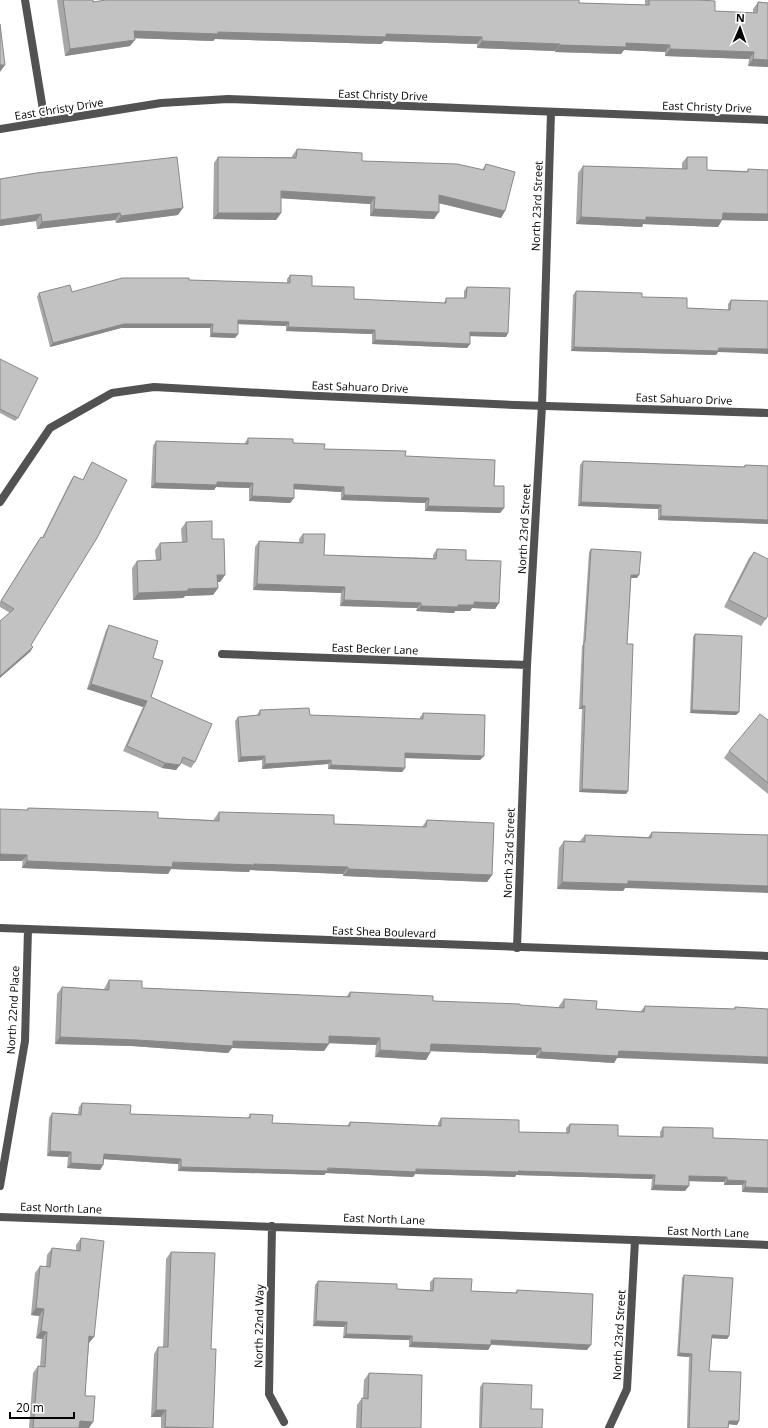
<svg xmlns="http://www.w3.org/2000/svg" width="768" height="1428" viewBox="0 0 768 1428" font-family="'Open Sans',sans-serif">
<rect width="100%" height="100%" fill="#fff"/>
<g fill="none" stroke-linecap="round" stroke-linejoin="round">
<path stroke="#525252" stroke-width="8" d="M25,0L45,122
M0,129L161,103L228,99L768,120
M0,502L50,428L112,393L154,387L298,395L515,405L768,413
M222,654L527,665
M0,928L768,956
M517,948L527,665L542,406L551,112
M0,1186L25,1041L28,929
M0,1217L768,1245
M272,1226L269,1394L284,1422
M609,1428L627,1389L635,1240"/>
</g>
<path fill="#a7a7a7" d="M57,0H93V2L579,3L645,5V0H698L715,11L753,13V9L758,2L768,3V67L748,66L749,59L665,56V52L624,50L621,54L555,52V51L477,48V44L384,41L381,44L215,39L213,41L135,38L130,46L65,56Z
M297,149L362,161L482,170L486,164L505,211L501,218L439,203L434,219L370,216V204L281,198V213L276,220L213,219L214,163L218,157H292V156Z
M687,157L707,170L747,171L748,169L768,221L722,220L718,227L643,224L642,227L576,224L578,173L583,166L682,169V163Z
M0,179L178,215L116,223L115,220L37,229L36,221L0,226Z
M290,275L312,286L354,299L444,303L446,298H464V291L467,287L506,337L470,336V344L467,348L372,344V334L286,331V326L238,324V334L235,338L210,337V328H121L50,347L37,297L39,293L72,292L189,280L287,283V279Z
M576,291L642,297L687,308L728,310V304L731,300L768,301L718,352L716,355L571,351L573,295Z
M0,359L18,418L15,421L0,413Z
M248,438L293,443L324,449L405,456L494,486L504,508L500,513L425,511V503L341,500V492L294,489V498L290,503L249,501V488L216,487L214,490L151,488L153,446L156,441L244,444Z
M583,461L743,467L745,465L768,466V524L658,520V509L578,506L580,465Z
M92,462L31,645L33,647L30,652L10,613L0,607V602L38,541L42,538L71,480L74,476L83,480L89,467Z
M186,522L212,539L225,575L220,582H218V588L213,595L185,596L183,598L133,600L132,568L137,561L156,560L155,550L160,543L182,542L181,529Z
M303,534L324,555L433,558V555L437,549L466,560L499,603L495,609L472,608L470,611H455L454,613L416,611L417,608L340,606L341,593L253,590L255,547L259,541L299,542V539Z
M591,549L637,578H631L627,644L628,791L626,794L579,792L582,709H579L582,646L583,644L589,552Z
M754,552L766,619L761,626L724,607L749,558Z
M109,625L153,658L151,697L195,762L191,768L181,763L176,770L162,768L123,751L143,707L87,689L106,630Z
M695,634L739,712L736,715L690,713L693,637Z
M260,710L310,715L420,719V717L423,713L484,756L480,760L405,758V768L402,772L328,769V764L262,769V760L238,762L235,721L238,717L257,715Z
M768,720V794L724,758L729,751Z
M28,808L158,818L214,820V819L219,812L334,824L422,827L427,820L492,875L487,882L343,876V874L250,870L249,872L171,869L168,874L22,868L27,810Z
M652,832L768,835L625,888L623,891L557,889L559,848L564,841H580L585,835L648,837Z
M109,980L142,988L346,997L350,992L433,1001L559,1008V1006L564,999L596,1009L640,1012L645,1006L734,1009L735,1007L768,1009L617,1058L614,1063L536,1058V1055L430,1051V1053L426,1060L375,1057L376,1045L329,1043L324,1051L232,1048L228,1053L132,1046L55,1044L57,994L62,987L104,989L105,987Z
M82,1103L130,1114L248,1118L250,1114L272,1123L347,1126L350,1122L438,1126V1123L441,1118L519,1132L566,1133V1128L570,1124L618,1136L660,1137V1132L663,1127L713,1138L768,1140V1193L742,1192V1185H724V1182L689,1181L685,1191L651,1190L652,1179L516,1175L515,1177L415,1174L413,1177L326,1173L324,1175L178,1171V1164L104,1159L103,1165L100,1170L67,1168L68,1157L47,1156L49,1118L52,1113L78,1114L79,1107Z
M81,1238L89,1343L85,1396L89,1428H29L33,1373L38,1366H40L42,1339L36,1338L39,1316L31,1315L35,1273L40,1266L46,1267L47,1255L52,1248L76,1250V1245Z
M171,1252L211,1349L213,1428H161V1417H151L154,1354L158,1347H163L166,1259Z
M684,1275L729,1336L727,1339L711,1338L709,1371L739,1421L737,1425L729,1424L728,1428H687L689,1357L677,1356L682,1278Z
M434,1278L471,1291L515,1293L517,1290L587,1350L491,1345L488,1350L409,1347V1340L343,1338L344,1327L313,1326L315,1285L318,1281L397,1289L430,1290V1282Z
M369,1373L421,1428H356L357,1405L362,1398H363L364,1380Z
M483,1383L531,1409L542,1428H479L480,1387Z"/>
<path fill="#888" d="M134,31L386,34L482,37L477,44L384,41L381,44L215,39L213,41L129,38Z
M135,40L130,46L65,56L70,49Z
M482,41L560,44L555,51L477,48Z
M626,43L670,45L665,52L624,50L621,54L555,52L560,45Z
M670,49L754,52L749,59L665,56Z
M753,59L768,60V67L748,66Z
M0,65H5L0,72Z
M281,191L375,197L370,204L276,198Z
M439,195L505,211L501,218L434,202Z
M183,208L178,215L116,223L121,216Z
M374,209L439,212L434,219L370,216Z
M120,213L115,220L37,229L42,222Z
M218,213H281L276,220L213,219Z
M723,213L768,214V221L718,220Z
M41,214L36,221L0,226V220Z
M581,217H646L722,220L718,227L643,224L642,227L576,224Z
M238,320L289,322L286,326L235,324Z
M124,324H213L210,328H121L50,347L53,343Z
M288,327L375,330L372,334L286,331Z
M470,332L508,333L506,337L467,336Z
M212,333L238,334L235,338L210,337Z
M375,340L470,344L467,348L372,344Z
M574,347L719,348L768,349V354L718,352L716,355L571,351Z
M217,482L253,483L249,488L216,487L214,490L151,488L155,483Z
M294,484L344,487L341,492L291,489Z
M344,495L429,498L425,503L341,500Z
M252,496L294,498L290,503L249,501Z
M581,502L661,505L658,509L578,506Z
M428,506L504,508L500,513L425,511Z
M661,516L768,520V524L658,520Z
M217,575H225L220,582H212Z
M631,575H639L637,578H629Z
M257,584L345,587L341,593L253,590Z
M218,588L213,595L185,596L183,598L133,600L138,593L188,589Z
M344,600L421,603L417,608L340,606Z
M474,602L499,603L495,609L472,608L470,611H455L454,613L416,611L421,606L458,605Z
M33,647L30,652L0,678V676Z
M91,684L147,701L143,707L87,689Z
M582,706H585L582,709H579Z
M692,710L739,712L736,715L690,713Z
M405,753L484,756L480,760L402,758Z
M265,756L262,760L238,762L241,757Z
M331,760L328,764L262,769L265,764Z
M165,763L180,765L176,770L162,768Z
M331,765L405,768L402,772L328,769Z
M582,789L628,791L626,794L579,792Z
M0,854L27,855L22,861H0Z
M27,861L254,864L348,867L343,874L250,870L249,872L171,869L168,874L22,868Z
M348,869L492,875L487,882L343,876Z
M628,881L768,886V893L625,888L623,891L557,889L562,882Z
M329,1036L380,1038L376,1045L324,1043Z
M60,1037L233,1041L329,1044L324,1051L232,1048L228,1053L132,1046L55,1044Z
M431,1044L541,1048L536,1055L426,1051Z
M380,1050L430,1053L426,1060L375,1057Z
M619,1051L768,1057V1064L617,1058L614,1063L536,1058L541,1052Z
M50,1151L71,1152L68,1157L47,1156Z
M104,1154L181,1159L178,1164L101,1159Z
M71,1163L103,1165L100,1170L67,1168Z
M181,1167L518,1171L655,1175L652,1179L516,1175L515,1177L415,1174L413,1177L326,1173L324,1175L178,1171Z
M689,1176L727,1177L724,1182L686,1181Z
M727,1180L746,1181L742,1185H724Z
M654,1185L689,1186L685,1191L651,1190Z
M745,1187L768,1188V1193L742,1192Z
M36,1308L44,1309L39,1316L31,1315Z
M316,1321L347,1322L344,1327L313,1326Z
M41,1331L47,1332L42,1339L36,1338Z
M346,1334L412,1336L409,1340L343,1338Z
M712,1335L729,1336L727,1339L709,1338Z
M89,1336L94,1337L89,1343H84Z
M491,1340L591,1345L587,1350L488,1344Z
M412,1342L491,1345L488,1350L409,1347Z
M679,1353L692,1354L689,1357L677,1356Z
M156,1410H166L161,1417H151Z
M80,1421L93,1422L89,1428H75Z
M729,1421H739L737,1425L726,1424Z
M165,1427L200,1428H165Z"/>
<path fill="#c2c2c2" stroke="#888" d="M63,0H93V2L106,0H579V3L649,5V0H698L715,1V11L757,13L758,2L768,3V60L753,59L754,52L670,49V45L626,43V47L560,45V44L482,41V37L386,34V37L218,32V34L134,31L135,40L70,49Z
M0,24L5,65H0Z
M297,149L362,153V161L457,164L484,170L486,164L515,172L505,211L439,195V212L374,209L375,197L281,191V213H218V157L296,158Z
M177,157L183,208L121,216L120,213L42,222L41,214L0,220V179L36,173Z
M687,157H707V170L748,172V169L768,170V214L723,213L722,220L646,217V220L581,217L583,166L687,169Z
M290,275L312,276V286L354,287V299L446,303V298H466L467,287L510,288L508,333L470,332V344L375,340V330L288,327L289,322L238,320V334L212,333L213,324H124L53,343L39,293L70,285L72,292L122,278H189V280L290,283Z
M576,291L642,293V297L687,298V308L730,310L731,300L768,301V349L719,348L718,351L574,347Z
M0,359L38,378L18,418L0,409Z
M248,438L293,439V443L325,444L324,449L406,451L405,456L495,460L494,486H504V508L428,506L429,498L344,495V487L294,484V498L252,496L253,483L217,482V485L155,483L156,441L248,444Z
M583,461L745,467V465L768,466V520L661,516V505L581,502Z
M92,462L127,480L97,538L31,645L33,647L0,676V621L14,609L1,601L41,537L43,538L74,476L83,480Z
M212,521V539H224L225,575H217L218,588L188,589V591L138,593L137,561L161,560L160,543L187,542L186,522Z
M303,534H325L324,555L436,559L437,549L466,550V560L501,561L499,603L474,602V605H458V607L421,606V603L344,600L345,587L257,584L259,541L303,543Z
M591,549L641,552L639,575H631L627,644H633L628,791L582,789L585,706H582L584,642H585Z
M754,552L768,559V615L766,619L729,600Z
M109,625L158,641L153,658L163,661L151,697L212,724L195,762L183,757L180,765L165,763L127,746L147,701L91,684Z
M695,634L742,636L739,712L692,710Z
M309,708L310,715L423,719V713L485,715L484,756L405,753V768L331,765V760L265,764V756L241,757L238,717L260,715V710Z
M760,714L768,720V783L729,751Z
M28,808L158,812V818L219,821V812L334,815V824L426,827L427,820L494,823L492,875L348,869V867L254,864V865L173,862L172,867L27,861V855L0,854V809L28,810Z
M652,832L768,835V886L628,881V884L562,882L564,841L585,842V835L651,838Z
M109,980L142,981V988L350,997V992L433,996V1001L520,1004V1005L564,1008V999L597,1001L596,1009L644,1012L645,1006L735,1009V1007L768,1009V1057L619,1051L618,1056L541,1052V1048L431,1044L430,1053L380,1050V1038L329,1036V1044L233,1041V1046L137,1040L60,1037L62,987L109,990Z
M82,1103L131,1105L130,1114L250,1118V1114L273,1115L272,1123L350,1126V1122L441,1126V1118L519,1120V1132L569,1133L570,1124L618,1125V1136L663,1137V1127L713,1128V1138L768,1140V1188L745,1187L746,1181L727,1180V1177L689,1176V1186L654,1185L655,1175L518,1171V1172L416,1169V1172L328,1168L327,1171L181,1167V1159L104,1154L103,1165L71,1163V1152L50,1151L52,1113L81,1115Z
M81,1238L104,1241L94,1337L89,1336L85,1396H95L93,1422L80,1421L79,1428H33L38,1366L45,1367L47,1332L41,1331L44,1309L36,1308L40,1266L50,1267L52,1248L80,1251Z
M171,1252L215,1253L211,1349H216L213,1428L165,1427L166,1410H156L158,1347H168Z
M684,1275L733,1278L729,1336L712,1335L709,1371L741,1372L739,1421H729L728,1428H689L692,1354L679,1353Z
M434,1278L472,1279L471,1291L517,1293V1290L593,1294L591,1345L491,1340V1345L412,1342V1336L346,1334L347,1322L316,1321L318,1281L397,1284V1289L433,1291Z
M369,1373L422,1375L421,1428H361L362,1398L368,1399Z
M483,1383L532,1385L531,1409H543L542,1428H481Z"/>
<g text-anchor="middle" stroke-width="4" stroke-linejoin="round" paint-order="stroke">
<g font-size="11" fill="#000" stroke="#fff">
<text transform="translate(383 95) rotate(2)" y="4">East Christy Drive</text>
<text transform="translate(707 107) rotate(2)" y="4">East Christy Drive</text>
<text transform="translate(59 109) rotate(-9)" y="4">East Christy Drive</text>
<text transform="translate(537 206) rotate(-88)" y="4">North 23rd Street</text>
<text transform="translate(360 387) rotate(2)" y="4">East Sahuaro Drive</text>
<text transform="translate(684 399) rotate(2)" y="4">East Sahuaro Drive</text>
<text transform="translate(524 529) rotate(-87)" y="4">North 23rd Street</text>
<text transform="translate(375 649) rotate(2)" y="4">East Becker Lane</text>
<text transform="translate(509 853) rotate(-88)" y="4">North 23rd Street</text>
<text transform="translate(384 932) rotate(2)" y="4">East Shea Boulevard</text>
<text transform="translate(13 1010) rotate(-87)" y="4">North 22nd Place</text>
<text transform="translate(61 1208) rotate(2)" y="4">East North Lane</text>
<text transform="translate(384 1219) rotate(2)" y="4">East North Lane</text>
<text transform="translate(708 1232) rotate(2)" y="4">East North Lane</text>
<text transform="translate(259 1326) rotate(-89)" y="4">North 22nd Way</text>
<text transform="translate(619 1335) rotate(-87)" y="4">North 23rd Street</text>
</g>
</g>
<g transform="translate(740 28) rotate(2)" stroke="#ffffff" stroke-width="3" paint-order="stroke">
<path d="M0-3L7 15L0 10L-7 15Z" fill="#000000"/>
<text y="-6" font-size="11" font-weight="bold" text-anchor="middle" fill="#000000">N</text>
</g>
<path d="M10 1412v6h64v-6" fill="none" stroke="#000000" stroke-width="2"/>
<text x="16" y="1412" font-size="12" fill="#000000" stroke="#ffffff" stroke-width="3" paint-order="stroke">20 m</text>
</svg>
